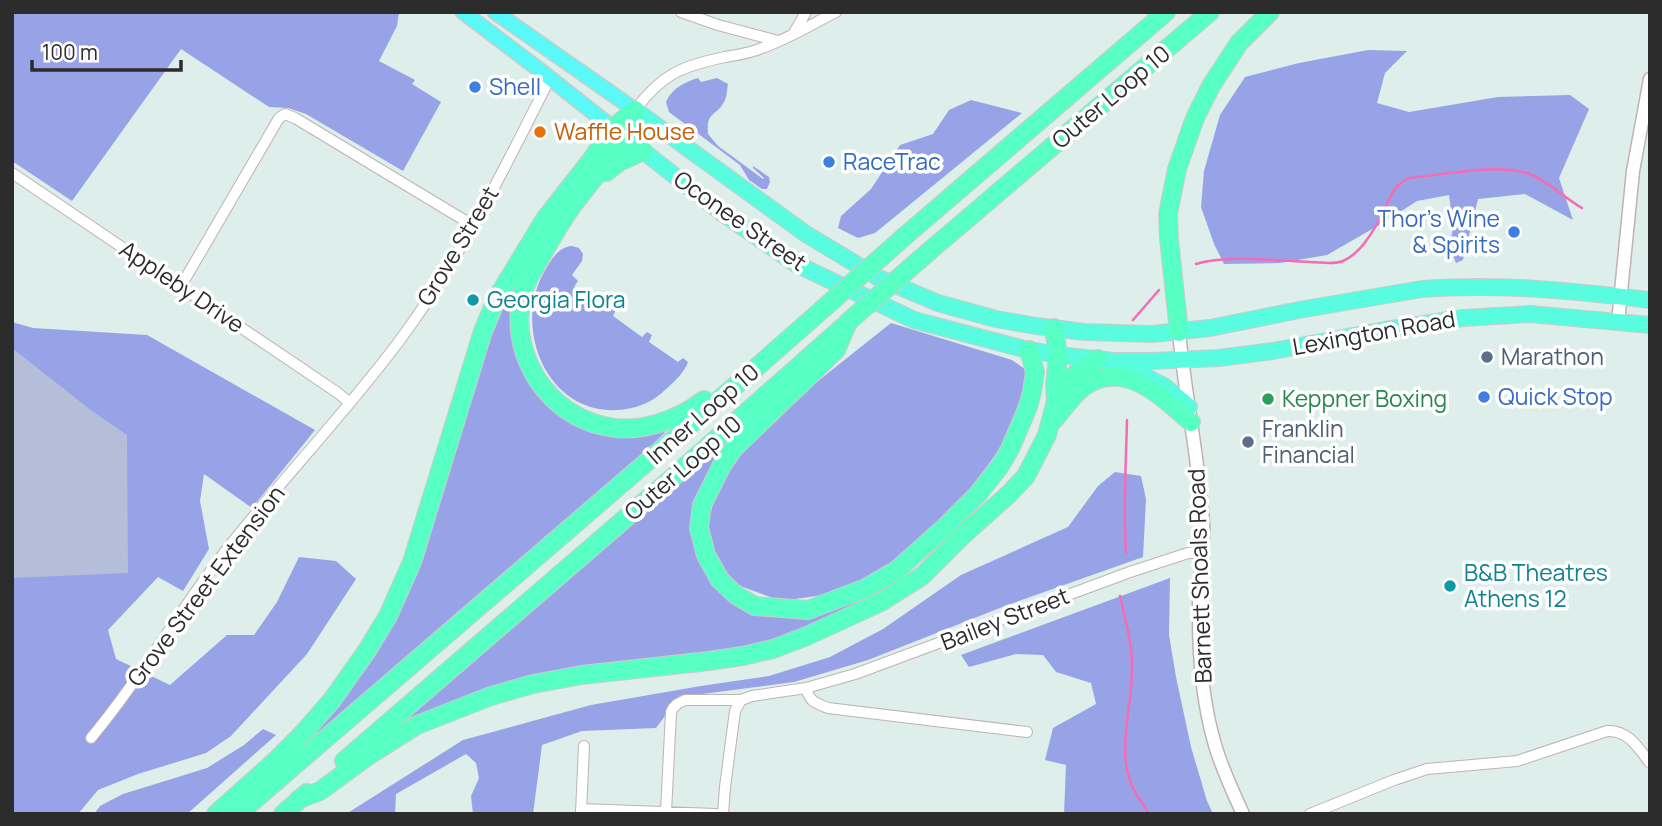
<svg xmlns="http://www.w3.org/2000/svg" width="1662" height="826" viewBox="0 0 1662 826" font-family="Manrope,sans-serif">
<rect width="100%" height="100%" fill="#deeeeb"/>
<path fill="#98a2e7" d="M12,12H399L397,26L379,61L415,80L412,84L441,102L403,171L306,114L288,108L269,107L181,49L72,201L12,161Z
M1368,50L1407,51L1385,73L1377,103L1409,112L1498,97L1570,95L1589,109L1559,178L1573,220L1525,194L1478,199L1463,260L1456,263L1450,248L1453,226L1449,195L1417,201L1381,224L1327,255L1280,263L1224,264L1214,244L1201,207L1204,171L1220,115L1245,77L1299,63Z
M698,78L701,82L717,78L728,84C727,90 727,97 724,102C716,117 706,111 708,134L718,146L759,176L763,179L764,178L753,168V166L769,177L770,182L767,189H762L749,180L740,165L669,112L666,102C672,88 685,82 698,78Z
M971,100L1022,113L875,233L858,238L838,228L841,216L871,189L900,145L933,134L949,110Z
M572,246L579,248L583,254L582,261L572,275L578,281L574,287L606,310L612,305L616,310L613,316L642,337L647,332L652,335L649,342L678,362L683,358L688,362C684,373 674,382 665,390C652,403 635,409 617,410C548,414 513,330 543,274C550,262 557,247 572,246Z
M516,273L523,276L515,345L586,427L663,428L666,431L643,455L281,769L384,638L471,379Z
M12,322L33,328L147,335L315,430L252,508L204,474L200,501L209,549L183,591L158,577L108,630L116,659L170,685L227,635H254L277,602L299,557L336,561L356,579L307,654L231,736L206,753L138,774L98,790L78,814H12Z
M891,323L1012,360L1029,372L1014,418L999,450L959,504L885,570L830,594L781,601L735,584L713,553L708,522L718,486L738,456L813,385Z
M739,430L743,433L694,531L753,611L856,599L859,607L844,614L751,648L644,662L404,726L403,723C514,624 628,528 739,430Z
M1115,472L1141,476L1146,499L1143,557L1005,606L868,660L794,682L679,697L656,728L582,731L542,745L533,814H473L471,796L479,778L476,763L466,754L396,794L395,814H346L463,740L591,705L701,686L769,676L830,657L883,629L961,575L1068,527L1098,486Z
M1170,578L1169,635L1176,677L1191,747L1207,801L1213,814H1064L1066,765L1045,760L1053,728L1096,704L1091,683L1056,672L1043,655L1016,654L969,667L961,655Z
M263,729L276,735L187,814H94L100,806L123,794L207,768L244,745Z"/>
<path fill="#b4bed9" d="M12,348L92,411L127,435L128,573L12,578Z"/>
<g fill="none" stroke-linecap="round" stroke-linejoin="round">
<path stroke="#f56cb3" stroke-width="2.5" d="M1196,264C1228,254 1277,261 1310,262C1320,262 1334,265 1343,261C1360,254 1372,233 1381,217C1390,200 1390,188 1409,178C1442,175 1502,162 1532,175C1550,183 1565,198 1582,208
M1133,320L1159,290
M1126,553C1123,509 1126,465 1127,420
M1120,596C1125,619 1132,642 1132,666C1133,706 1116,748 1132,786C1136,795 1144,805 1149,814"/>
<defs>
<path id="minor" d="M681,12L718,25L778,41
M794,33L806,12
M635,110C662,74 682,66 725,57C738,55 751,53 762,48C788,39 812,24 836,12
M12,173L338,393L350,403
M181,286L279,118L285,114L295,118L474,226
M806,688C810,702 815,703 828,708L1027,732
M91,738C142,677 181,607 231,544C286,475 347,411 400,340C460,259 505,168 550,78
M581,809L716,814
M666,812L671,712C674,705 678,703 685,700H741L752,696L806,688L855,674L1130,572L1188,553H1203
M581,813L584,746
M723,814L725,787L735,711L741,700
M1310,814L1394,780L1427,769L1517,761L1607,731C1628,730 1638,747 1650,763"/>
<path id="tertiary" d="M1618,322L1633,171L1650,79"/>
<path id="secondary" d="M1179,332C1185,396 1199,459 1203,523C1204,555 1198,586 1199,618C1199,660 1203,704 1215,745C1222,769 1233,792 1243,814"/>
<path id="primary" d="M463,12L537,68L613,128
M495,12L635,110"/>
<path id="trunk" d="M635,110L806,234L879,278L938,303L996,319L1036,326L1085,332L1152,334L1210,328L1299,310L1422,289C1498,283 1574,291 1650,300
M615,129L721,212L796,264L914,320L1024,349L1058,355L1114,361H1153L1219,358L1273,351L1385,330L1463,318L1530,314L1650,325
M1119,363L1164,386L1189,407"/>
<path id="motorway" d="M635,110C632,119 630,128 626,136C623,142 617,147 613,153C599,173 582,192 568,212C559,225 551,240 543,253C534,269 524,283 521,301C511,357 548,414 604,426C638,434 677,421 704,400
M606,172L619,162L643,151
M905,236L1166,12
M933,248L1210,12
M848,322L836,350L734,448L722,465L702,505L699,528L706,555L720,580L736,595L755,606L808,610L866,588L897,570L944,528L978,494L1000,466L1010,449L1028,407L1032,392L1035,372L1029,350
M1179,332L1169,239L1168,214L1177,169L1195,118L1211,86L1239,43L1270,12
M1056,401L1073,376L1098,359
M1053,421C1062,411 1071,397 1082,388C1123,357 1161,396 1191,422
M344,761L672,478L843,327
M299,799L320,791L368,756L417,725L491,696L533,684L582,675L709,661L743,656L773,649L807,636L881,602L922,576L962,536L1009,494L1026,476L1047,435L1056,401L1055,385L1058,355L1054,328
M216,814L273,763L305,731L332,700L366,652L388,616L412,562L483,331L497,298L545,219L592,159L613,128L635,110
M238,814L749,374L825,307
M283,814L307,793"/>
</defs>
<use href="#minor" stroke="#c0b2b2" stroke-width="12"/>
<use href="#tertiary" stroke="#c0b2b2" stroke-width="15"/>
<use href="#secondary" stroke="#c0b2b2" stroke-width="15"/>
<use href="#primary" stroke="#ccc" stroke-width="17"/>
<use href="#trunk" stroke="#ccc" stroke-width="18"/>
<use href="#motorway" stroke="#ccc" stroke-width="20"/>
<use href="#minor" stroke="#fff" stroke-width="10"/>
<use href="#tertiary" stroke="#fff" stroke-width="12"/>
<use href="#secondary" stroke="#fff" stroke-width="12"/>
<use href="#primary" stroke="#5af8f6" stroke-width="14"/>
<use href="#trunk" stroke="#59fcde" stroke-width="16"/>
<use href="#motorway" stroke="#58ffc5" stroke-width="18"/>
<defs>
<path id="motorway-bridge" d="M825,307L905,236
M848,322L933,248"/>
</defs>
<use href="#motorway-bridge" stroke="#ccc" stroke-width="20" stroke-linecap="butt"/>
<use href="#motorway-bridge" stroke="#58ffc5" stroke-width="18"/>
</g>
<g fill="#3f7fe0" stroke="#fff" stroke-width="2.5">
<circle cx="475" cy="87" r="7"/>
<circle cx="829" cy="162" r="7"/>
<circle cx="1514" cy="232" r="7"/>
<circle cx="1484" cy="397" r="7"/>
</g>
<circle fill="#e8710a" stroke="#fff" stroke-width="2.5" cx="540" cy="132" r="7"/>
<g fill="#0f9aa8" stroke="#fff" stroke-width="2.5">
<circle cx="473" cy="300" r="7"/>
<circle cx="1450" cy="586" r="7"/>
</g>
<g fill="#5c6f8a" stroke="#fff" stroke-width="2.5">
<circle cx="1487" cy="357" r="7"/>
<circle cx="1248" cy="442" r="7"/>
</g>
<circle fill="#2e9e5b" stroke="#fff" stroke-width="2.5" cx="1268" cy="399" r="7"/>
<g text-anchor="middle" stroke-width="7" stroke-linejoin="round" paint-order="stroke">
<g font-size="23" fill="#366cbe" stroke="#fff" text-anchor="start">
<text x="489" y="95">Shell</text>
<text x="843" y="170">RaceTrac</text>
<text x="1500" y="227" text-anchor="end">Thor's Wine<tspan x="1500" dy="26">&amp; Spirits</tspan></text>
<text x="1498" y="405">Quick Stop</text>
</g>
<g font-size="23" fill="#2c2c2c" stroke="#fff">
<text transform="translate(1111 97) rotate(-40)" y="8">Outer Loop 10</text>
<text transform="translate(740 221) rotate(35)" y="8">Oconee Street</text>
<text transform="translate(458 246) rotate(-59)" y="8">Grove Street</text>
<text transform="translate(182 287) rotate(34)" y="8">Appleby Drive</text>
<text transform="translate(1374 333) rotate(-10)" y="8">Lexington Road</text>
<text transform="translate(703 414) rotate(-41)" y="8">Inner Loop 10</text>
<text transform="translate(683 468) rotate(-41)" y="8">Outer Loop 10</text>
<text transform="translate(1200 576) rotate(-92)" y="8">Barnett Shoals Road</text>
<text transform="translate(206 586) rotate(-53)" y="8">Grove Street Extension</text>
<text transform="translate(1005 619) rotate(-21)" y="8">Bailey Street</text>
</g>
<g font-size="23" fill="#c56008" stroke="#fff" text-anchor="start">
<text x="554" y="140">Waffle House</text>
</g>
<g font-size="23" fill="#0d838f" stroke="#fff" text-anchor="start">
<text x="487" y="308">Georgia Flora</text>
<text x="1464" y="581">B&amp;B Theatres<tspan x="1464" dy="26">Athens 12</tspan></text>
</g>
<g font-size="23" fill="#4e5e75" stroke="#fff" text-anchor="start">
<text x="1501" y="365">Marathon</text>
<text x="1262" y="437">Franklin<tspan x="1262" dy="26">Financial</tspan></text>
</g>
<g font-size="23" fill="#27864d" stroke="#fff" text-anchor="start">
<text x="1282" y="407">Keppner Boxing</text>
</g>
</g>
<rect width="1662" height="826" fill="none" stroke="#2c2c2c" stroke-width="28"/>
<path d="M32 60v10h149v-10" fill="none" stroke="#2c2c2c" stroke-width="3.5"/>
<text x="42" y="60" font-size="21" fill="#2c2c2c" stroke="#ffffff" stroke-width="5" paint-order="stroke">100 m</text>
</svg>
